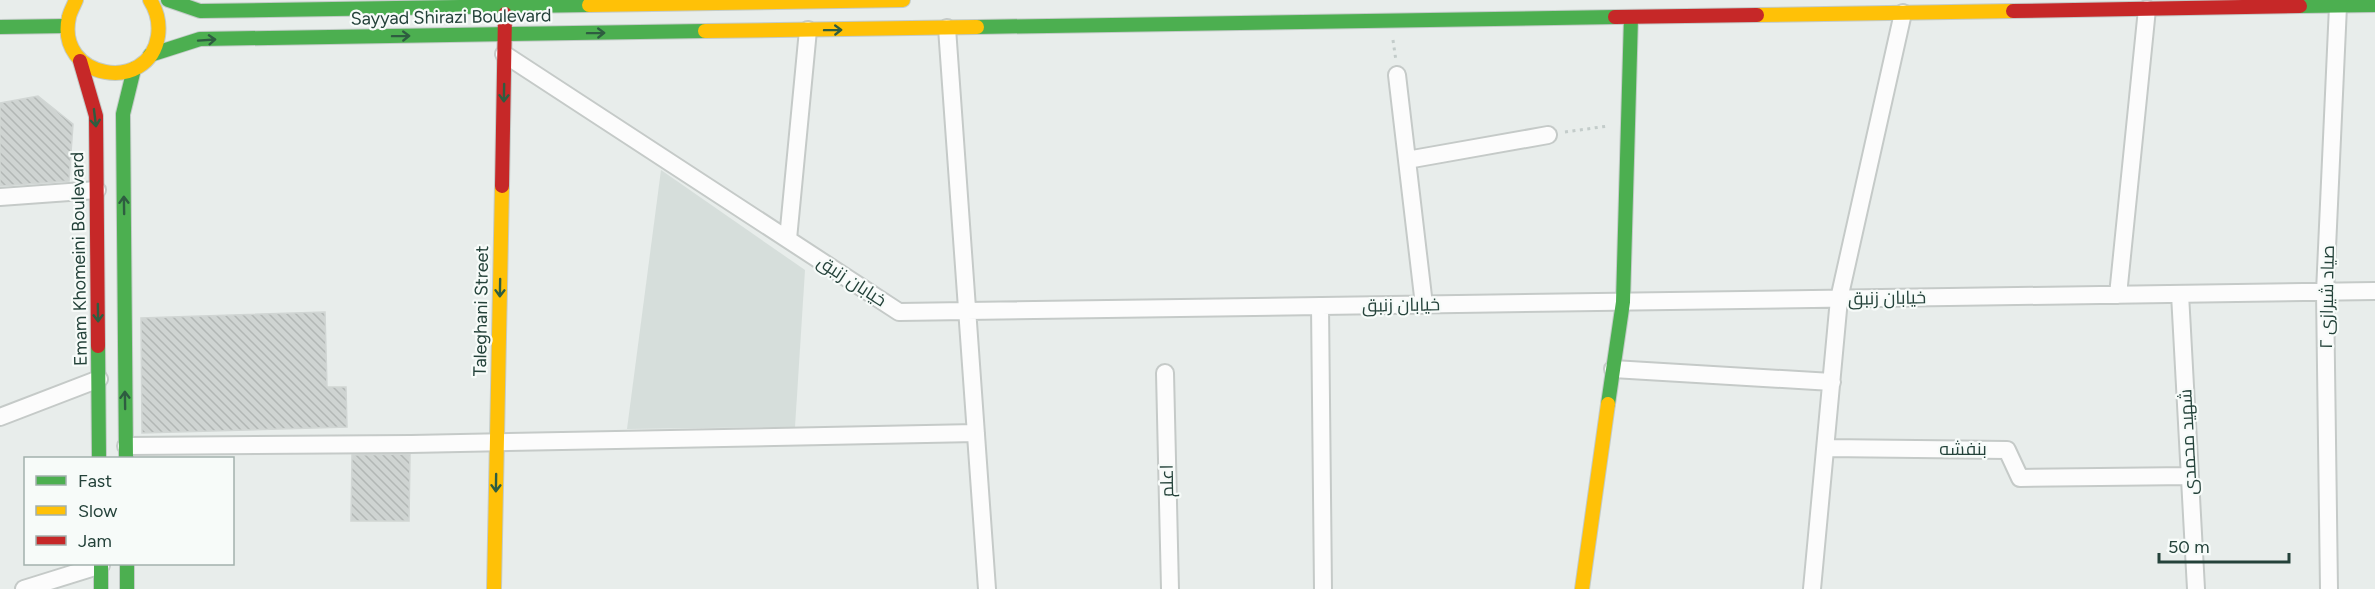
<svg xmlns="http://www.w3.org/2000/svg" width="2375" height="589" viewBox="0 0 2375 589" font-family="Figtree,Cairo,sans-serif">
<defs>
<pattern id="building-back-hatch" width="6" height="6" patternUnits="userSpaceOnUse" patternTransform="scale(1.5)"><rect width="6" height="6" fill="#cfd4d2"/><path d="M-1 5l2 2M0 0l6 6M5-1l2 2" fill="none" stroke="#b2b7b5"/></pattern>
</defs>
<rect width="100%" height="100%" fill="#e8edeb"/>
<path fill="#d6dedb" d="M661,170L805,270L795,427L627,429Z"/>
<path fill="url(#building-back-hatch)" stroke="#d1d6d4" stroke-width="1.5" d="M38,96L73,124L69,181L0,186V103Z
M325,312L327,387H346L347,427L142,433L141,318Z
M410,454L409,521H351L352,455Z"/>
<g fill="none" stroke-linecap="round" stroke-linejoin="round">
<defs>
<path id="street" d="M947,28L987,589
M504,54L899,312L2375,291
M1397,75L1424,305
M1407,160L1548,135
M0,197L97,190
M788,239L808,30
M2180,294L2196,589
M2118,295L2147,9
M1320,306L1323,589
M1613,369L1832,382
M1165,373L1170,589
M0,417L99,379
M126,446L411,444L976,433
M1826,448L2007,450L2020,478L2190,476
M24,589L101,565
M1812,589L1839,299L1903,13
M2329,589L2325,292L2338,6"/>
<path id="fast" d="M168,0L200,11L589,5
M2300,6L2375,5
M0,27L66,26
M977,27L1615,17
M150,55L200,39L705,31
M98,346L99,458
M1608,404L1623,302L1631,17
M126,458L123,114L134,69
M101,564V589
M127,564V589"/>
<path id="slow" d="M76,0C74,5 70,12 69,17C55,79 149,95 158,36C160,22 157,11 150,0
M589,5L903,0
M1757,15L2013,11
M705,31L977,27
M494,589L502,186
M1582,589L1608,404"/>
<path id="jam" d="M2013,11L2300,6
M1615,17L1757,15
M80,61L96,116L98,346
M502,186L505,14"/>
</defs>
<use href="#street" stroke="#c5cac8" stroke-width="20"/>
<use href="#fast" stroke="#c3cbc8" stroke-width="16"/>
<use href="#slow" stroke="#c3cbc8" stroke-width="16"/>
<use href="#jam" stroke="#c3cbc8" stroke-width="16"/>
<path stroke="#c3ccca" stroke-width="3" stroke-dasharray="3 4.5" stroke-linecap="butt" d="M1393,40L1396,61
M1565,132L1608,126"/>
<use href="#street" stroke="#fcfcfc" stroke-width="16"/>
<use href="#fast" stroke="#4caf50" stroke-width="14"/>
<use href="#slow" stroke="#ffc107" stroke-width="14"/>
<use href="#jam" stroke="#c62828" stroke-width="14"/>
</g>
<defs><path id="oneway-shaft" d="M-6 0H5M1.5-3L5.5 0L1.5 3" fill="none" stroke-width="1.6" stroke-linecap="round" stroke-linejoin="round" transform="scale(1.5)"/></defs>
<g stroke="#2e5d40">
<use href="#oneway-shaft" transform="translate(833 30) rotate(-1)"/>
<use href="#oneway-shaft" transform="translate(596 33) rotate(-1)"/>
<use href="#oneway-shaft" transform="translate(401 36) rotate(-1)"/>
<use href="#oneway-shaft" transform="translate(207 40) rotate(-4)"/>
<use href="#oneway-shaft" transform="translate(504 93) rotate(91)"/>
<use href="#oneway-shaft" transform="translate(95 118) rotate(83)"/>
<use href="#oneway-shaft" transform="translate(124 205) rotate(-91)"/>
<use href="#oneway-shaft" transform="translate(500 288) rotate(91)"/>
<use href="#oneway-shaft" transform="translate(98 313) rotate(89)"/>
<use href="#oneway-shaft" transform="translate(125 400) rotate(-91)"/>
<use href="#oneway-shaft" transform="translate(496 483) rotate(91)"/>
</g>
<g text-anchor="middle" stroke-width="4.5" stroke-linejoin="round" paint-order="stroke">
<g font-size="18" fill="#24423a" stroke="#f7fbf9">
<text transform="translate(451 17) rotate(-1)" y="6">Sayyad Shirazi Boulevard</text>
<text transform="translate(79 259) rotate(-91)" y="6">Emam Khomeini Boulevard</text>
<text transform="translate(852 281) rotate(33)" y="6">خیابان زنبق</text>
<text transform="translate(2327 297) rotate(-89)" y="6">صیاد شیرازی ۲</text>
<text transform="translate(1887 298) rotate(-1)" y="6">خیابان زنبق</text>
<text transform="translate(1401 305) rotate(-1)" y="6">خیابان زنبق</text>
<text transform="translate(481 311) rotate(-89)" y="6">Taleghani Street</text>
<text transform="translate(2188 442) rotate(-93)" y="6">شهید محمدی</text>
<text x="1963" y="455">بنفشه</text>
<text transform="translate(1167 481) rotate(-91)" y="6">اعلم</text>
</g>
</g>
<rect x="24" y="457" width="210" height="108" fill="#f7fbf9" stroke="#a3b1ad" stroke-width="1.5"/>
<rect x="36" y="476" width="30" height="9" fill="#4caf50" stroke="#a3b1ad" stroke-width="1.5"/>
<text x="78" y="487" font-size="18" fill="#24423a">Fast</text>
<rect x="36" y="506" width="30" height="9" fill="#ffc107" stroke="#a3b1ad" stroke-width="1.5"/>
<text x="78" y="517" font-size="18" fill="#24423a">Slow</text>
<rect x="36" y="536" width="30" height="9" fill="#c62828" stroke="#a3b1ad" stroke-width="1.5"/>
<text x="78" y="547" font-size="18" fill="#24423a">Jam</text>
<path d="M2159 553v9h130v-9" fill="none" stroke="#24423a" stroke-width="3"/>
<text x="2168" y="553" font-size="18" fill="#24423a" stroke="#f7fbf9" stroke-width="4.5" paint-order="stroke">50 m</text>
</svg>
